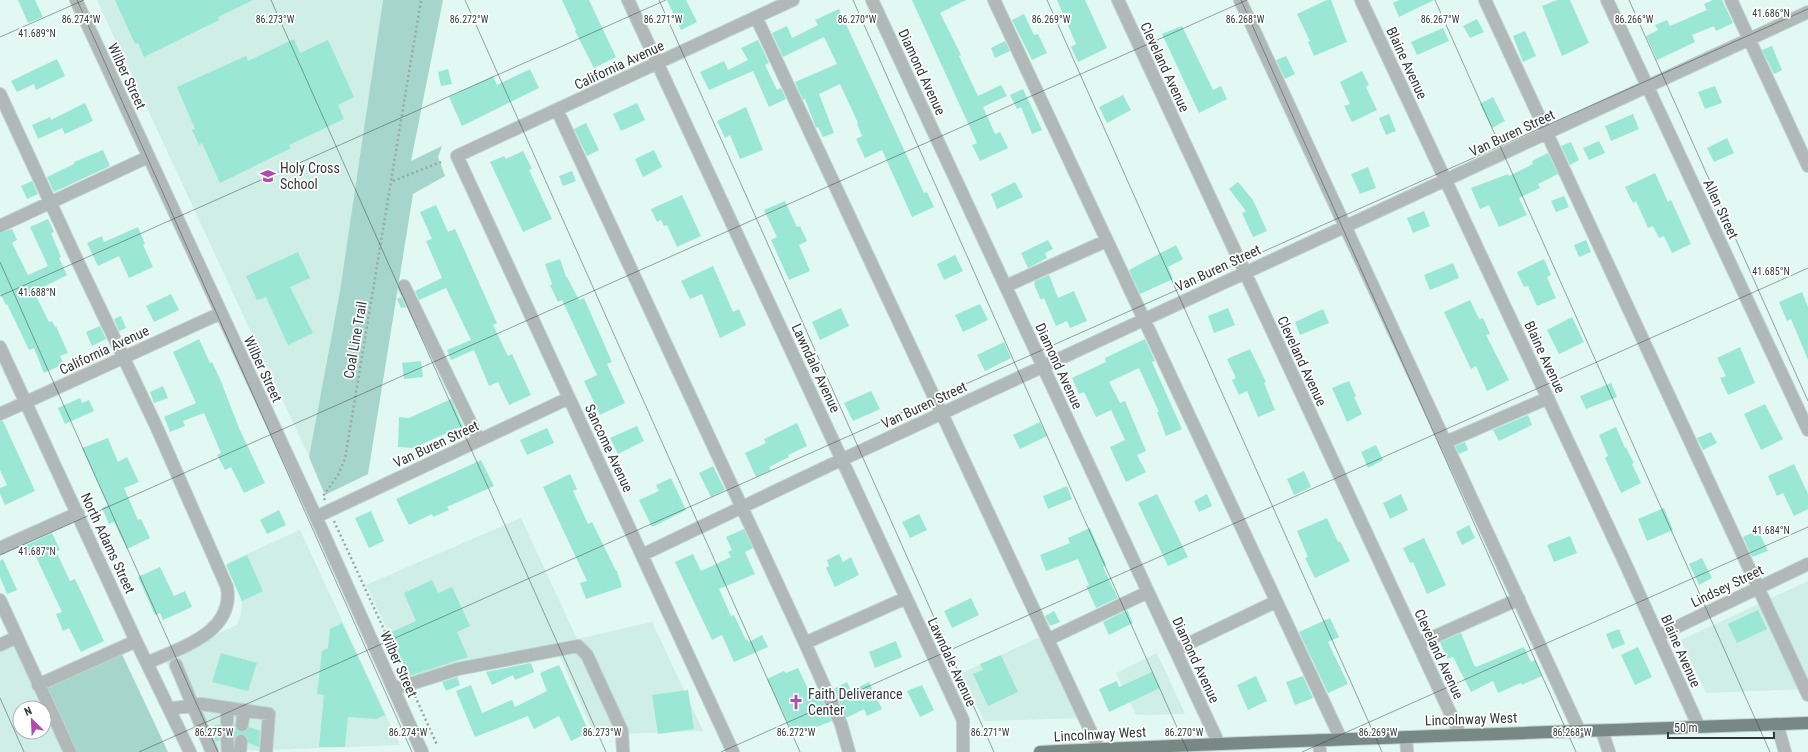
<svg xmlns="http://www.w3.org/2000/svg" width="1808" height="752" viewBox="0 0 1808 752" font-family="'Roboto Condensed',sans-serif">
<rect width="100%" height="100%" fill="#e2f8f2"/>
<path fill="#ceeee6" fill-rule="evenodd" d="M97,0H383L340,291L309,457Z
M521,518L577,639L652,622L703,731L594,735L559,654L579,650L577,639L410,677L366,585Z
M300,530L400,745L210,752L164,658L237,625L241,615L242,602L227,563Z
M1808,581V689L1706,693L1681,640Z
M1042,636L1082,718L984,721L962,673Z
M15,642L66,752H0V649ZM20,708H44V732H20Z
M1157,653L1185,714L1136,715L1116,673Z"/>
<path fill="#a6d6cb" d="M383,0H443L411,161L442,146L438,157L445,176L413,194L368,474L325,495L309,457L340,291Z
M120,650L168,752H73L42,686Z"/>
<path fill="#9be7d6" d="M18,0H35L43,17L28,23Z
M115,0H253L218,17L219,20L144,57L138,43L135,44Z
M562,0H589L616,57L594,68L575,31L576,30Z
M667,0H686L697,22L681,30Z
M912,0H966L940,13L961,55L959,56L978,96L1001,85L1007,96L983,107L995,134L1000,132L1008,148L980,161L972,145L977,143Z
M1057,0H1085L1107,48L1078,62L1071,47L1076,44Z
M1327,0H1331L1347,42L1314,56L1308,42L1310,41L1297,14Z
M1399,0H1434L1399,17L1393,3Z
M1557,0H1570L1589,43L1562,56L1542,6Z
M1713,0H1722L1733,23L1716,31L1714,26L1692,35L1695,42L1657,60L1646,36L1658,30L1655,25L1667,20L1670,26L1707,10L1704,4Z
M839,9L924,193L927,192L934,207L912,217L882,150L865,158L856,139L862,136L857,124L858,123L840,84L819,94L834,133L823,137L818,127L816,128L805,99L803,100L795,82L837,64L824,37L783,57L772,33L787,26L792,38L818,25L815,20Z
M1024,14L1034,35L1038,34L1047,53L1032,60L1012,20Z
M1477,19L1484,32L1470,38L1463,26Z
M1182,26L1213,90L1221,86L1227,99L1199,113L1162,34Z
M1443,28L1449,41L1417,55L1411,42Z
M1525,31L1536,56L1523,62L1513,36Z
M294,39L300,53L328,40L354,97L338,105L344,119L289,145L291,148L220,183L202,143L199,145L192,130L195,129L177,87L246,56L248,61Z
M758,40L769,63L765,65L777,90L781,88L786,99L769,107L753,71L709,90L700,72L724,61L728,70L748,60L741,48Z
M1005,41L1010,51L995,58L991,48Z
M1772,46L1782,70L1774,74L1762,50Z
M1286,56L1295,74L1285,79L1276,60Z
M57,59L65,76L36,90L34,84L17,92L11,81Z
M448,69L452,84L441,86L438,72Z
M530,69L539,88L462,126L449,97L493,76L497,85Z
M1362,71L1369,85L1366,87L1377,110L1352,122L1344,106L1350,104L1340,82Z
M1715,86L1722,103L1705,109L1698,92Z
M1023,89L1042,130L1032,134L1021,107L1017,109L1010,95Z
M1123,95L1131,110L1107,123L1099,107Z
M1493,97L1505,121L1492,128L1480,104Z
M85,103L93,121L65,134L62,128L38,139L32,125L50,117L51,120Z
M637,103L645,120L621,131L613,114Z
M746,107L763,150L740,159L730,135L725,138L717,121Z
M1389,114L1396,131L1386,135L1379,118Z
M1633,114L1639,129L1611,141L1605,126Z
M586,123L599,150L587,156L574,129Z
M1727,138L1734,153L1714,162L1707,148Z
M1599,141L1605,153L1589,160L1583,148Z
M1571,142L1579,160L1570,165L1561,146Z
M103,150L110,166L54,192L47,177L74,164V162Z
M654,150L662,167L643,177L635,159Z
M523,151L532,169L529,170L552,219L523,232L490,162L504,156L506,159Z
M1548,153L1558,174L1538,184L1540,188L1519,198L1527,215L1499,227L1489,205L1480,209L1471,188L1508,174L1509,176L1533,164L1532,161Z
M1368,167L1376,188L1360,194L1351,174Z
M572,171L576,181L563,186L559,176Z
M1655,173L1668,202L1671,200L1691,244L1672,253L1664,236L1659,238L1653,226L1648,228L1636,201L1633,203L1625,187Z
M32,181L38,194L27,199L21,186Z
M1015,182L1023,197L997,209L991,194Z
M1238,182L1253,200L1267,231L1253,237L1242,213L1246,211L1229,189Z
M682,195L701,236L677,247L667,225L664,226L661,220L657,222L651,209Z
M1564,196L1569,207L1556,212L1551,201Z
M785,201L797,227L800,226L807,241L799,245L810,271L789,280L771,240L777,237L764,210Z
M436,205L448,232L455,229L497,323L493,325L508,356L512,354L531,395L509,405L498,382L489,386L474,350L451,360L447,350L471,340L446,288L419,300L415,291L442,278L426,241L432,239L420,212Z
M1424,211L1430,226L1413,233L1407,218Z
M48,219L54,232L51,233L61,257L59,258L67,275L34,292L49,322L52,321L55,327L56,326L68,353L60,356L64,364L44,373L34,348L29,350L7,304L6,305L0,293V233L12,229L17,240L12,243L28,275L48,266L30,227Z
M138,227L145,244L143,245L153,267L129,278L119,256L98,266L87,243L102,236L104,242Z
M1048,240L1053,249L1045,253L1047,258L1028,268L1021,253Z
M1586,240L1591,252L1579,257L1574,245Z
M1176,245L1183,259L1168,267L1173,279L1140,294L1129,270Z
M298,252L310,278L290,287L313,333L288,345L266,297L257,300L246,276Z
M955,255L963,271L944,280L937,264Z
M560,259L566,277H567L579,300L584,298L612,362L607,364L625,403L600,415L584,381L597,375L562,300L558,302L550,285L552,284L545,264Z
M1544,259L1551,275L1547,277L1556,298L1537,306L1528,286L1524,287L1517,272Z
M1453,263L1459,278L1430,290L1424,275Z
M713,266L733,312L739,309L746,325L720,338L702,294L690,299L681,281Z
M1049,275L1058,298L1074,291L1087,321L1070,328L1067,321L1056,326L1044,298L1041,300L1034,284L1035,281Z
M1802,292L1808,307V360L1791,319L1787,321L1779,302Z
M171,294L179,310L154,322L146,306Z
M401,297L406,307L401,308L397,299Z
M1470,300L1479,319L1483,318L1490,334L1486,335L1509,380L1487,391L1476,366L1471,369L1444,312Z
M980,304L988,320L963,332L955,315Z
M841,308L849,326L820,340L812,322Z
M1228,308L1235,325L1214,333L1208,316Z
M1323,309L1329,323L1300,335L1295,322Z
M121,316L126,328L119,331L114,319Z
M1572,317L1584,342L1559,354L1547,330Z
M100,326L106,339L92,346L86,332Z
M199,339L210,363L212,362L220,379L239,428L265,483L244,493L231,467L225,470L217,455L221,453L204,413L183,421L185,426L170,432L164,417L196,403L173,352Z
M1145,339L1155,361L1152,362L1182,429L1166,436L1157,412H1159L1139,368L1109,382L1120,403L1125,401L1146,451L1137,455L1146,472L1126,482L1110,447L1125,440L1111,410L1096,417L1084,392L1079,394L1072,378L1106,362L1105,358Z
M1004,342L1011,358L985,371L977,355Z
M1740,347L1755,383L1728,395L1720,378L1726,376L1717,358Z
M1250,349L1266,382L1264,383L1275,410L1258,417L1247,391L1239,395L1232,380L1236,378L1227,359Z
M421,361L423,377L404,379L402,363Z
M1349,381L1356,396L1354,397L1362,414L1347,422L1332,388Z
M1611,383L1617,397L1586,409L1580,396Z
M163,386L168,398L154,403L150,392Z
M871,391L880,409L853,421L844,403Z
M80,398L82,403L89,400L94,411L65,424L58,408Z
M451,399L463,426L413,448L398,447L399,417L409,418Z
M1765,404L1783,439L1761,450L1744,414Z
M1528,415L1532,425L1499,441L1493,430Z
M0,421H3L35,491L5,505L0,494V488L7,485L0,470Z
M1040,422L1047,436L1020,449L1013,435Z
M797,423L807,446L788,455L789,457L769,467L771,470L756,477L745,453L766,443L764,439Z
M637,426L644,441L618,454L610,438Z
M1616,427L1625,448H1626L1634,463L1632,464L1641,483L1621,493L1605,458L1608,456L1599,435Z
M547,428L554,443L527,455L520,440Z
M1711,432L1717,443L1703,450L1697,438Z
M108,438L118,462L127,457L139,482L124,488L138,520L141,519L150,538L127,549L114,522L109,524L102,508L108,505L82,448Z
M1465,442L1468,450L1459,454L1455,446Z
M1376,445L1383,460L1368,468L1361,452Z
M481,460L494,486L447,507L449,510L433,517L432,514L409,525L396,499Z
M1794,464L1808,494V509L1794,516L1783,493L1777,496L1768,476Z
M713,466L725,490L711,497L699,473Z
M1304,471L1311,487L1294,495L1287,479Z
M570,474L577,489L573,491L588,524L592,522L616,571H617L622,587L586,599L580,583L587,581L543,487Z
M671,478L686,510L652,527L639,500L659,491L656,485Z
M1067,486L1072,499L1048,509L1043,496Z
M1157,494L1188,557L1168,566L1138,503Z
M1207,494L1212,506L1199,512L1194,501Z
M1401,494L1408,510L1390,519L1383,503Z
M1664,508L1673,530L1647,541L1638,519Z
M279,510L286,525L267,534L260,520Z
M371,511L384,541L369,548L355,518Z
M919,514L927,530L910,538L902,522Z
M1327,518L1338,542L1340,541L1350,561L1315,578L1305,558L1308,557L1297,531Z
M1469,525L1475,538L1462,545L1456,532Z
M1090,528L1106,565L1103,567L1118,598L1096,608L1086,586L1089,585L1078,559L1046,571L1040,555L1070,543L1068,538Z
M744,529L753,548L745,552L755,574L719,589L731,616L734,615L746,640L747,639L749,642L762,635L768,647L734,662L722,635L712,640L675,562L693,554L701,571L731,557L728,552L732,550L726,537Z
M1758,530L1768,551L1752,557L1743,537Z
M52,533L60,550L56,551L70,581L75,579L104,641L81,652L69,628L63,631L56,614L62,612L35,555L29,557L24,546Z
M1570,536L1577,553L1554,562L1547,545Z
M1424,538L1446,585L1427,594L1413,562L1410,563L1403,548Z
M839,554L843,562L851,557L859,575L835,587L826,568L829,566L827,560Z
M247,555L263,591L242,601L226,565Z
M1702,558L1712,578L1699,585L1689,564Z
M3,559L17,590L7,594L0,577V561Z
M160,567L174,596L185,591L192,607L163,620L160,613L155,615L138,577Z
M432,580L438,593L452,587L470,626L457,632L468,657L409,676L389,633L416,621L404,593Z
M971,598L979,615L952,628L944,611Z
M1127,610L1133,623L1109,635L1103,622Z
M1758,610L1767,629L1737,643L1728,624Z
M1054,611L1060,622L1050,626L1045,616Z
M1330,618L1339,637L1328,642L1348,684L1328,693L1299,632Z
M342,623L385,715L376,719L348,717L345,747H319L324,695L317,694L322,651L328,648L330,629Z
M1619,629L1625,644L1612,649L1606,634Z
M1461,633L1474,665L1476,667L1524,647L1531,662L1535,660L1542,676L1522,685L1521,683L1498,693L1493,681L1471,692L1453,657L1447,659L1440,642Z
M896,641L902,657L875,668L869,652Z
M1638,647L1652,677L1635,685L1621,655Z
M221,653L257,663L248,691L212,682Z
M1001,655L1018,692L988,706L973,674L983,670L980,664Z
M531,663L534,672L515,680L513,675L492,685L486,672Z
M559,665L589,732L571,741L559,716L534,729L528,716L475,737L456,691L471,685L482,713L512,700L515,707L547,691L540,673Z
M798,668L813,699L820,695L832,721L814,728L800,729L798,725L790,728L767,679L784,671L786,673Z
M1152,672L1160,688L1109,712L1099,689L1117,681L1119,687Z
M1256,676L1267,701L1248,710L1237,685Z
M1303,676L1313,698L1295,705L1286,682Z
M457,677L460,685L446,691L442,682Z
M847,682L851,691L869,682L882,709L867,716L864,709L846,718L834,689Z
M922,685L934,710L920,717L907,691Z
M688,690L694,729L658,734L652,695Z
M234,723L235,728L241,732H245L249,727L260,731L259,747L248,743V738L245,735L238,734L234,738L233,734L227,731L222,732L220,740L216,742L210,727L220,724L223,728L227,729L231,728Z"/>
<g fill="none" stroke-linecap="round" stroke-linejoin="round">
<defs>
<path id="minor" d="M76,0L316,517L422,752
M628,0L963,720V752
M872,0L1219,744
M994,0L1341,739
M1118,0L1460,734
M1240,0L1580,732
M1361,0L1626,565L1699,727
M1485,0L1808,695
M1607,0L1808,430
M1731,0L1808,166
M756,17L1099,749
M0,94L77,260L157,428L227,587C235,633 179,648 147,663
M557,110L805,643L841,724L849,752
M0,226L148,157
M404,286L479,440
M1006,286L1106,241
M0,347L136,641L190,752
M0,414L221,313
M1446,442L1548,398
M316,517L569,398
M0,548L78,513
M642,555L826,467L1808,12
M0,600L70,752
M1658,636L1808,564
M1049,639L1148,592
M805,643L906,598
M1418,644L1519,599
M0,645L17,637
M1175,650L1275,602
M176,665L212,752
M38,685L136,641
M394,689L458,669L578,646L587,655L622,731L623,752
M227,708V722
M169,709L201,704L269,714L266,752
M1777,724L1785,752
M242,725L244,710
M1602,731L1609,752
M1406,737L1407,752
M227,738L228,752
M1319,740L1320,752
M240,752L241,741
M733,752L457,156L793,0"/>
<path id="major" d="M1040,752C1296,739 1552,733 1808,723"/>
</defs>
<use href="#minor" stroke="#bfd2cd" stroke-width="14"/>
<use href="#major" stroke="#bfd2cd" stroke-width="14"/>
<path stroke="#98a9a5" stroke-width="2.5" stroke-dasharray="2 3" stroke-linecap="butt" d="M393,181L441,162
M325,500L323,496L338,475L345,459L421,0
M334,521L404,673
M415,696L437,745"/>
<use href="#minor" stroke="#b0b9b7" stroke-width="12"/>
<use href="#major" stroke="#788985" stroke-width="12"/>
</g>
<path fill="none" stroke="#313a38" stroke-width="1" stroke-opacity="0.45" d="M77,0L412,752M271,0L606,752M465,0L800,752M659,0L994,752M853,0L1188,752M1047,0L1382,752M1241,0L1576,752M1435,0L1770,752M1629,0L1808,401M0,37L84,0M0,262L218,752M0,296L666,0M0,555L1247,0M0,698L24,752M139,752L1808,9M721,752L1808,268M1302,752L1808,527"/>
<defs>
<symbol id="school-bare" viewBox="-9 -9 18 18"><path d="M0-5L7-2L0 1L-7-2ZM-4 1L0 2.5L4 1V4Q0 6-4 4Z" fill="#b24baf" stroke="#fff" stroke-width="2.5" paint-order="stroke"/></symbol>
<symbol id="church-bare" viewBox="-9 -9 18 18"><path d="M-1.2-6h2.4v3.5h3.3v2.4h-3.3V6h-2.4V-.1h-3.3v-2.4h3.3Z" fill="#b24baf" stroke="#fff" stroke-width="2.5" paint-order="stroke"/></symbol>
</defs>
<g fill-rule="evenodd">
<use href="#school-bare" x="257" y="165" width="22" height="22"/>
<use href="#church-bare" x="785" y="691" width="22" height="22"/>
</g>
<g text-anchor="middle" stroke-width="3.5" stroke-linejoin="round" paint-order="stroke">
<g font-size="14" fill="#313a38" stroke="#fff">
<text transform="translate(1407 63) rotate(65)" y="5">Blaine Avenue</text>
<text transform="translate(619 65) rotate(-25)" y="5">California Avenue</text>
<text transform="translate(1165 67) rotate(65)" y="5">Cleveland Avenue</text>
<text transform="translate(922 72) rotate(65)" y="5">Diamond Avenue</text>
<text transform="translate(127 76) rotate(65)" y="5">Wilber Street</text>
<text transform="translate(1512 133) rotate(-25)" y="5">Van Buren Street</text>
<text transform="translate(1721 209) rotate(65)" y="5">Allen Street</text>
<text transform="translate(1218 268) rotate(-25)" y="5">Van Buren Street</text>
<text transform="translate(355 340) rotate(-80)" y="5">Coal Line Trail</text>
<text transform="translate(104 350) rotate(-25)" y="5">California Avenue</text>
<text transform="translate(1545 357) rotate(65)" y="5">Blaine Avenue</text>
<text transform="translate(1302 361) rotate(65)" y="5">Cleveland Avenue</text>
<text transform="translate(1059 366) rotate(65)" y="5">Diamond Avenue</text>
<text transform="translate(816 368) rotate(65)" y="5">Lawndale Avenue</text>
<text transform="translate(263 369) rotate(65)" y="5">Wilber Street</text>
<text transform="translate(924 405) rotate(-25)" y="5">Van Buren Street</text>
<text transform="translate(436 444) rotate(-25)" y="5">Van Buren Street</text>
<text transform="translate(609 448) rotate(65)" y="5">Sancome Avenue</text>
<text transform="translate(108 543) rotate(65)" y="5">North Adams Street</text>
<text transform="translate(1727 586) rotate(-26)" y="5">Lindsey Street</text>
<text transform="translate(1681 651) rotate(66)" y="5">Blaine Avenue</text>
<text transform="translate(1439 654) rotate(65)" y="5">Cleveland Avenue</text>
<text transform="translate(1196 660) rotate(65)" y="5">Diamond Avenue</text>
<text transform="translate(952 662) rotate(65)" y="5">Lawndale Avenue</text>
<text transform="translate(399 664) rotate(66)" y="5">Wilber Street</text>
<text transform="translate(1471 719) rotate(-2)" y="5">Lincolnway West</text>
<text transform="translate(1100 734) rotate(-3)" y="5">Lincolnway West</text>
</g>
<g font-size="14" fill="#313a38" stroke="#fff" text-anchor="start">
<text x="280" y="173">Holy Cross<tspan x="280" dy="16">School</tspan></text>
<text x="808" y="699">Faith Deliverance<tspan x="808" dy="16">Center</tspan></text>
</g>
</g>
<g font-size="10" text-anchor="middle" fill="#313a38" stroke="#fff" stroke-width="3.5" stroke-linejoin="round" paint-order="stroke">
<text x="1771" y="17">41.686°N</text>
<text x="81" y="23">86.274°W</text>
<text x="275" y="23">86.273°W</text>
<text x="469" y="23">86.272°W</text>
<text x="663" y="23">86.271°W</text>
<text x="857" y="23">86.270°W</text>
<text x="1051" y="23">86.269°W</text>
<text x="1245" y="23">86.268°W</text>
<text x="1440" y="23">86.267°W</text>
<text x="1634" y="23">86.266°W</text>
<text x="37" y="37">41.689°N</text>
<text x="1771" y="275">41.685°N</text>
<text x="37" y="296">41.688°N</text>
<text x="1771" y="534">41.684°N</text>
<text x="37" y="555">41.687°N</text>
<text x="214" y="736">86.275°W</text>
<text x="408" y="736">86.274°W</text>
<text x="602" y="736">86.273°W</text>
<text x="796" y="736">86.272°W</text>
<text x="990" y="736">86.271°W</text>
<text x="1184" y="736">86.270°W</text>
<text x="1378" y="736">86.269°W</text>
<text x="1572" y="736">86.268°W</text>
</g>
<g transform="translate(32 720) rotate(336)"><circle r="19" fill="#ffffff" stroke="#adb0af"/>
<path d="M0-3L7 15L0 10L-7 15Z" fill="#b24baf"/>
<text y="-6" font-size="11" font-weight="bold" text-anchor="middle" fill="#313a38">N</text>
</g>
<path d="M1668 732v6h106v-6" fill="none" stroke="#313a38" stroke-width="2"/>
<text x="1674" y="732" font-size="12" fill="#313a38" stroke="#ffffff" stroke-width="3" paint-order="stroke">50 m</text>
</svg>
